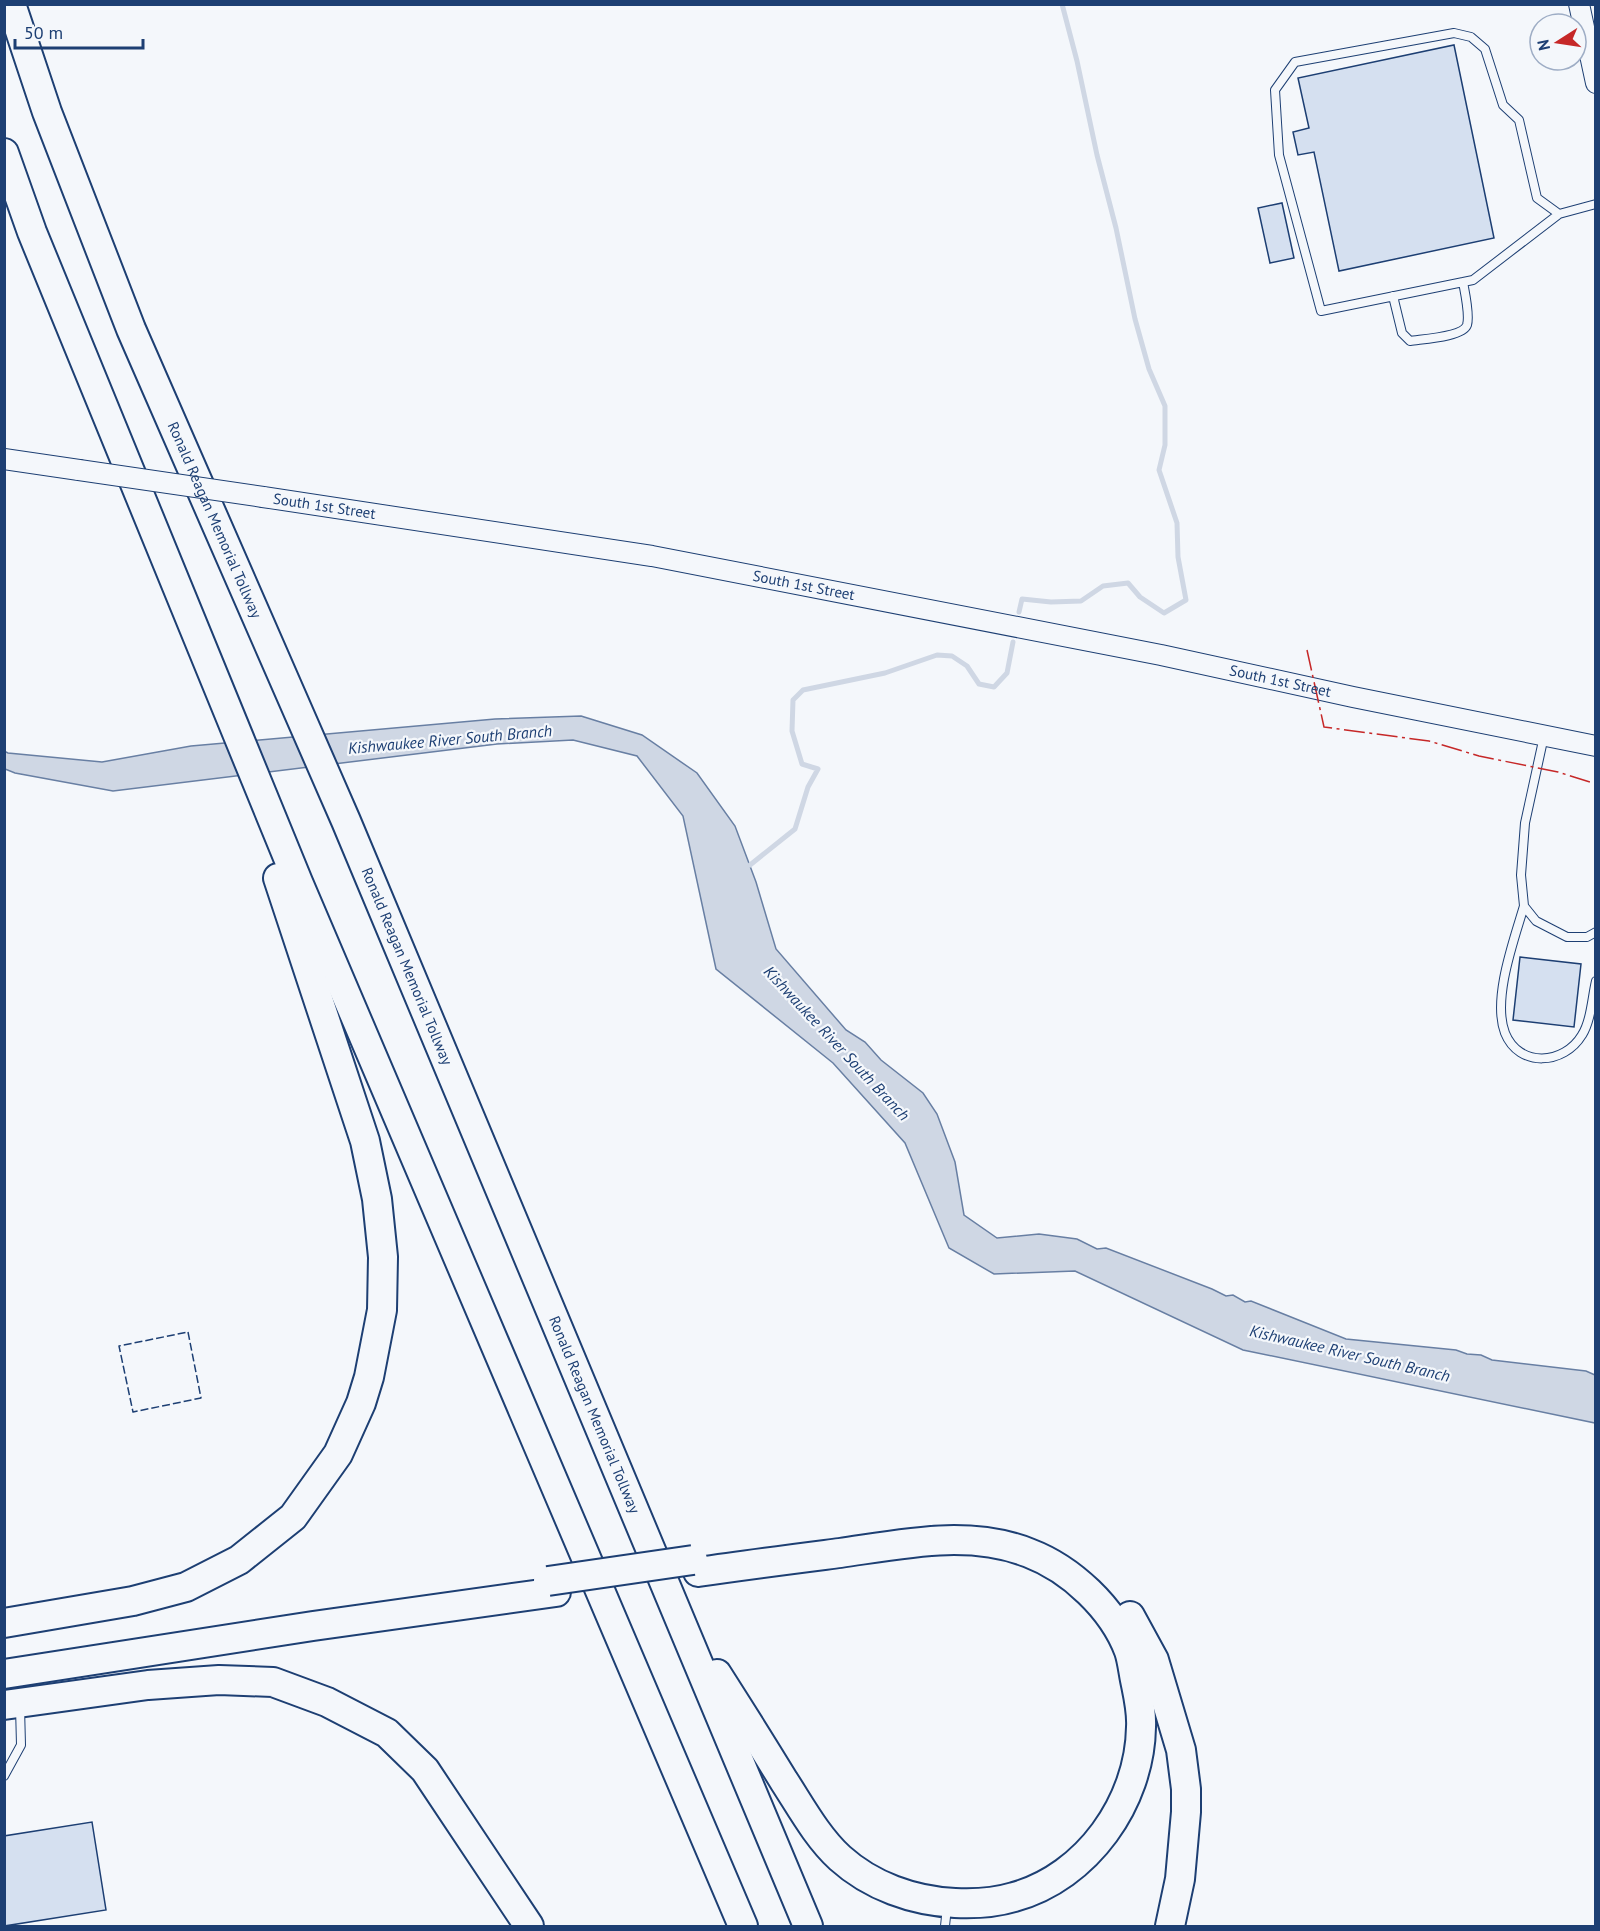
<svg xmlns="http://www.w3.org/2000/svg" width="1600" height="1931" viewBox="0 0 1600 1931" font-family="'PT Sans',sans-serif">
<rect width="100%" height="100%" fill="#f4f7fb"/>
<path fill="#cfd7e4" stroke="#687fa3" stroke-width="1.5" d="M581,716L642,735L697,773L735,826L756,882L776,949L846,1030L865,1042L881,1060L923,1093L937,1114L955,1162L964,1215L997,1238L1039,1234L1077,1239L1097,1249L1106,1248L1212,1289L1226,1296L1233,1295L1245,1302L1251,1301L1346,1339L1456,1350L1467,1354L1481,1355L1492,1360L1586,1371L1595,1375V1423L1243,1350L1075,1271L994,1274L949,1248L905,1143L833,1063L716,969L683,816L637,756L573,740L497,744L113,791L15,773L5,769L4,751L8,753L102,762L191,746L495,719Z"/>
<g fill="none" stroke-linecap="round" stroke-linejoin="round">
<path stroke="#cfd7e4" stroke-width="5" d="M1019,612L1022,599L1051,602L1081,601L1103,586L1128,583L1140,597L1164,613L1186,600L1178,557L1177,523L1159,470L1165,445V406L1149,369L1135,319L1116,228L1097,155L1077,61L1062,4
M750,865L795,829L808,787L818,769L802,764L792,731L793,700L803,690L885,673L937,655L952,656L967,666L979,684L994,687L1007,673L1013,642"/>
</g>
<path fill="#d5e0f0" stroke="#1d3f73" stroke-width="1.5" d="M1454,45L1494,238L1339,271L1314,152L1298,155L1293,132L1309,128L1298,78Z
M1282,203L1294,258L1270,263L1258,208Z
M1520,957L1581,964L1574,1027L1513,1020Z
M92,1822L106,1910L4,1926V1836Z"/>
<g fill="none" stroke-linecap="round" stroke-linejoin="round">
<defs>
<path id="service" d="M1559,214L1537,198L1519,120L1503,105L1485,49L1471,37L1454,33L1295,62L1275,90L1279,155L1321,311L1473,280L1559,214L1596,204
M1393,296L1402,333L1410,341C1422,339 1463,337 1467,325C1470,315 1465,293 1463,282
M1544,736L1525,823L1521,875L1524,906L1536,921L1567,937H1587L1596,932
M1524,906C1514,940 1492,999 1505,1033C1519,1068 1564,1065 1582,1035C1591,1021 1592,998 1596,981
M4,1776L21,1745L20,1707
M945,1926L947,1907"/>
<g id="tertiary">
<path d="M1579,4L1596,83"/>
<path d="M4,459L79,470"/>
<path id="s1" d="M263,497L652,556L1161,655L1353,697L1596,746"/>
</g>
<g id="motorway">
<path id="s2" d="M11,4L47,112L131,329L346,821L808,1926"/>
<path d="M4,153L32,232L298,882L743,1926"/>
<path d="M698,1572C745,1565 793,1559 840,1553C902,1544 969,1529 1029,1553C1071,1569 1113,1608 1129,1651C1132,1660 1133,1670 1135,1680C1138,1695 1142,1711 1141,1727C1140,1802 1087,1877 1014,1897C994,1903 975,1904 955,1903C913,1901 871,1886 840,1858C817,1837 801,1807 784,1781C762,1745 740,1710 717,1674"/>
<path d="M1130,1616L1154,1660L1181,1750L1186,1789V1812L1180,1879L1170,1926"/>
<path d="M4,1623L133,1601L186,1587L239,1560L293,1517L338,1454L361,1403L369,1377L382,1310L383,1257L377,1199L365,1141L278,878"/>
<path d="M4,1674L313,1626L556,1592"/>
<path d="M4,1705L148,1685L219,1680L273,1682L327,1702L387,1733L425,1770L529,1926"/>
</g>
</defs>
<use href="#service" stroke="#1d3f73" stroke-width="10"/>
<use href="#tertiary" stroke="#1d3f73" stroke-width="22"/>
<use href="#motorway" stroke="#1d3f73" stroke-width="32"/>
<use href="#service" stroke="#f4f7fb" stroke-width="8"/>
<use href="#tertiary" stroke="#f4f7fb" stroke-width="20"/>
<use href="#motorway" stroke="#f4f7fb" stroke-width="28"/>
<defs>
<path id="tertiary-bridge" d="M79,470L263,497"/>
<path id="motorway-bridge" d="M548,1581L693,1560"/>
</defs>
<use href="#tertiary-bridge" stroke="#1d3f73" stroke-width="22" stroke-linecap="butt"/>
<use href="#motorway-bridge" stroke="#1d3f73" stroke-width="32" stroke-linecap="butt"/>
<use href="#tertiary-bridge" stroke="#f4f7fb" stroke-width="20"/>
<use href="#motorway-bridge" stroke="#f4f7fb" stroke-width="28"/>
<path stroke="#1d3f73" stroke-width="1.5" stroke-dasharray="8 3" stroke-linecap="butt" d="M188,1332L201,1398L133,1412L119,1346Z"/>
<path stroke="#c62828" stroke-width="1.5" stroke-dasharray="21 4.5 3 4.5" stroke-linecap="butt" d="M1307,650L1324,727L1429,741L1479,756L1558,772L1596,784"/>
</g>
<g text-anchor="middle" stroke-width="4.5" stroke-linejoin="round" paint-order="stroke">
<g font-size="15" fill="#1d3f73" stroke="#f4f7fb">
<text dy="5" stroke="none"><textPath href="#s1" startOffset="62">South 1st Street</textPath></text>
<text dy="5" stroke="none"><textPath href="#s2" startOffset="555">Ronald Reagan Memorial Tollway</textPath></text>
<text dy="5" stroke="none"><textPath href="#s1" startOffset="548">South 1st Street</textPath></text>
<text dy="5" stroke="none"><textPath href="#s1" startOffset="1034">South 1st Street</textPath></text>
<text dy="5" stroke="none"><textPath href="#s2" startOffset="1041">Ronald Reagan Memorial Tollway</textPath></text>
<text dy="5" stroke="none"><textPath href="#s2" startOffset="1527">Ronald Reagan Memorial Tollway</textPath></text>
</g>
<g font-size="16" font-style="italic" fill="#1d3f73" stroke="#f4f7fb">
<text transform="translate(450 739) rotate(-5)" y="6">Kishwaukee River South Branch</text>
<text transform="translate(837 1043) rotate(47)" y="6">Kishwaukee River South Branch</text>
<text transform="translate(1350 1353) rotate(13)" y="6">Kishwaukee River South Branch</text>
</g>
</g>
<rect width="1600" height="1931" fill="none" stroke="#1d3f73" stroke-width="12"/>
<g transform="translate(1558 42) rotate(258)"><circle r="28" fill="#f4f7fb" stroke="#9eadc5" stroke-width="1.5"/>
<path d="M0-4.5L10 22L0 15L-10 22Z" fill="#c62828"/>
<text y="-9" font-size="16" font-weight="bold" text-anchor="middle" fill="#1d3f73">N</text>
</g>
<path d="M15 39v9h128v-9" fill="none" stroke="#1d3f73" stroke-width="3"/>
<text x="24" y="39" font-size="18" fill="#1d3f73" stroke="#f4f7fb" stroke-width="4.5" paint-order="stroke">50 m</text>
</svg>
